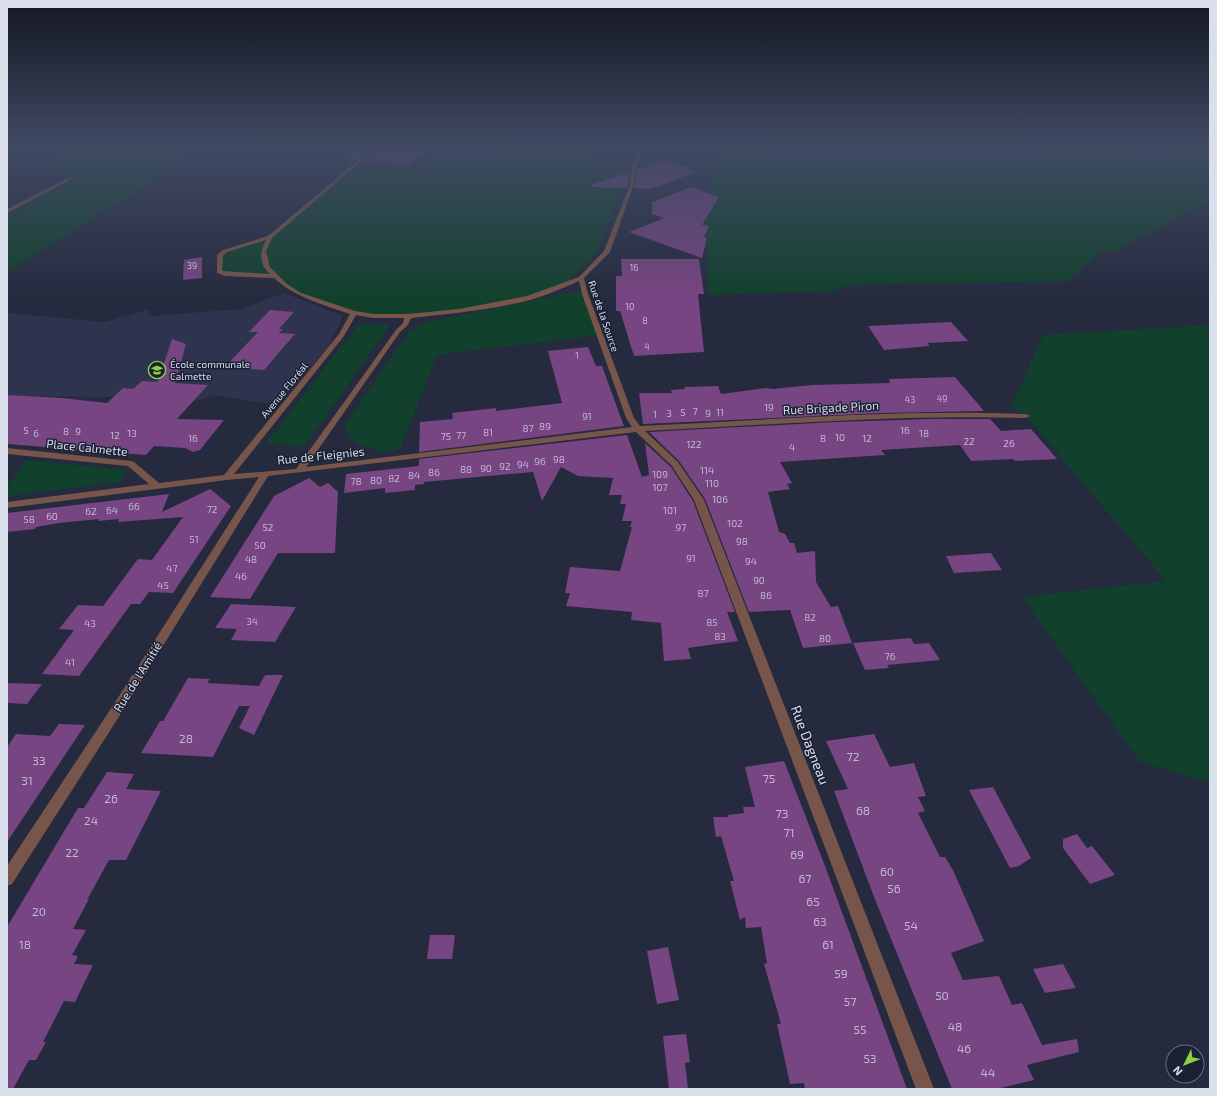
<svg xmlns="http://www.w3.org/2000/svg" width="1217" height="1096" viewBox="0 0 1217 1096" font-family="'Exo 2',sans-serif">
<rect width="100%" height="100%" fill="#252a3e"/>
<path fill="#2e344d" d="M284,293L343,316L329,346L278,405L213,395L193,402L114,397L17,396L7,404V313L105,322L147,310L153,316L240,309Z"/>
<path fill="#11412c" d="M44,147H200L169,171L7,272V214L80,178L70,179Z
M437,147H597L587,170L626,172L599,250L590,261L562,285L508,303L408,316L354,313L299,294L274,276L219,272L220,255L270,237L352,168L416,170Z
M718,147L915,150L1028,154L1052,151L1162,153L1210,151V198L1199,207L1113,252L1101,251L1068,281L847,285L836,291L708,295L707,234L702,232L714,163L719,160V155L713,149Z
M583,290L600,335L437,355L400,449L389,452H381L359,444L350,438L345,425L409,331L428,322Z
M360,323L390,325L304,447L266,443Z
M1210,325V783L1140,762L1022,597L1166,581L1026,416L1011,407L1043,335Z
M25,460L126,470L121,482L7,496V489Z"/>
<path fill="#774582" d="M351,147H372L354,162H350Z
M379,147H428L411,164L363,162Z
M663,160L692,168L688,170L696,172L651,189L634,188L638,169Z
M630,172L627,188L591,187V185Z
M691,187L719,197L702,225L709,226L704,237L707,238L702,258L629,232L664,218L652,214V202Z
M202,257V278L183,280L184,260Z
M621,259H699L704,294H698L704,352L634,356L620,311H616V276H622Z
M270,310L294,312L279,329H283L279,333L295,334L264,370L225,367L258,332H249Z
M951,322L968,341L927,343L930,346L884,350L868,326Z
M172,339L186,344L175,383L208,385L177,419L224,420L200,450L193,452L185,448L154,446L146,455L7,444V395L62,398L107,403L123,388L133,389L142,381L158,382Z
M588,347L596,366H602L624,426L419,452L420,422L453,419L452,413L496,408V411L562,403L548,351Z
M955,377L984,411L882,413L643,424L639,393H672L671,390L685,389L684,387L718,386L721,394L766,388L773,389L812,385L890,383L889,379Z
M931,419H990L1001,431L1031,429L1057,459L1015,461L1013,459L971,461L960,445L881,450L885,455L780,462L792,483L787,484L790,489L768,492L779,532L785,534L790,543H794L797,553L815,551L816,582L831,607L838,606L852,643L803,648L790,610L749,612L705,499L679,461L649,432L836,422Z
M627,435L642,477L649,475L645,443L671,467L693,501L735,612H727L738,641L688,648L691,659L664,661L661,623L631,620L632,612L566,606L570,593H565L570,567L620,571L632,527H630L632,521H622L626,504H620L622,495H609L613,478L578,476L561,467L542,501L533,472L424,482V484L415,485V490L385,493V488L344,493L346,474L419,466V459Z
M309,478L320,487L328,483L338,492L335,553H278L250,599L210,597L274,496Z
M210,489L231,506L173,593L149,592L140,604H131L79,676L42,674L74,630L59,629L78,605L103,606L138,559L152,560L183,517L118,522L119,519L98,521L99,519L59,523L36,527L35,529L7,532V513L169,494L162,512Z
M991,553L1002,570L954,573L946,556Z
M231,604L296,607L275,642L231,640L237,629L215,628Z
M911,638L914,644L929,643L940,660L887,665L889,668L865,670L853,643Z
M265,675H283L254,735L239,728L250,706H239L213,757L141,753L160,721H163L188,678L210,679L207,683L259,686Z
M7,683L42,684L27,704L7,703Z
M59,724L85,725L7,842V747L16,734L50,736Z
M874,734L890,767L914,763L926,796L918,797L925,811L918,813L940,857H945L953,870L984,941L951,953L963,980L999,976L1012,1005L1022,1003L1042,1045L1077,1039L1079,1052L1027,1065L1034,1080L996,1089H952L876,902L834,791L848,789L826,741Z
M784,761L825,866L907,1089H805L804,1083L790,1084L777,1024H781L764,964L767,963L761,927L746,928L745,917L740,920L730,881H734L721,836L716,837L713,817H728V815L744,813L743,807H755L745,767Z
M107,772L134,774L126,789L161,791L126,860H109L87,900L89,899L73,929L86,930L72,955L78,956L74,964L93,965L75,1002L64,1001L43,1042H46L36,1060H29L13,1089H7V927L78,808H84Z
M993,787L1031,858L1019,866L1010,868L969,790Z
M1077,834L1087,848L1092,846L1115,875L1090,884L1063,848V839Z
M430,935H455L452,959H427Z
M668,947L679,1000L657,1004L647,951Z
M1063,964L1076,988L1045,993L1033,969Z
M686,1034L690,1062L685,1063L688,1089H669L663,1036Z"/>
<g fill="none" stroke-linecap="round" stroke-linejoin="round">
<path fill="#78554a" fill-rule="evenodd" d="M374,147H378L272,238L266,251L270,267L287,284L301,293L355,311L373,314H408L459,309L527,296L579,277L604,251L630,184L631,173L638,147H642L635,173L634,184L610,252L584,278L588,294L634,418L640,426C769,420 898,409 1026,414L1030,416L1026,418C899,414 772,425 645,431L678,462L704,500L934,1089H916L694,500L672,466L636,432L268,476L122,712L12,884L7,886V866L114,704L259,477L227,480L7,508V502L149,484L128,466L7,454V448L131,461L134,462L159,483L224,475L339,334L350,314C322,304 296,298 274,278L225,276L217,273V255L223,250L268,236ZM266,240C259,253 259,264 270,274L222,271L223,256L227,252ZM579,281L582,294L626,418L632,427L306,467L400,332L408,325L411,318C451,314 491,310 530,300C547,295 563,288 579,281ZM356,315L373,318H404L403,323L396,330L296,469L234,474L344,336Z
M68,178L72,179L7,213V209Z"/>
</g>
<linearGradient id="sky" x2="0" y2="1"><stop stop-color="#141722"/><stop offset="0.49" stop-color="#404a63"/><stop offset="1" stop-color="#404a63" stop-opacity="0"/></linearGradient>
<rect width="1217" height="300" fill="url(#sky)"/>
<defs>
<symbol id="school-ring" viewBox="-11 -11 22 22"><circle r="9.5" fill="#1b2134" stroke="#8ece43" stroke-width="1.5"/><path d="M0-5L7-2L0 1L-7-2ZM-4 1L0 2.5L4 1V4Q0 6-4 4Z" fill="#8ece43"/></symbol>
</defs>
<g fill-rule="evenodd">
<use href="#school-ring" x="147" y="360" width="20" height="20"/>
</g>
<g text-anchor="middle" stroke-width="3" stroke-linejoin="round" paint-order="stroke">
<g font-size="9" fill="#c1b8d2">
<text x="192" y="269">39</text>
<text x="634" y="271">16</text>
<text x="630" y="310">10</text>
<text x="645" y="324">8</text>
<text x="647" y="350">4</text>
<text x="577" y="359">1</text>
<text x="942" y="402">49</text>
<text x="910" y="403">43</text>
</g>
<g font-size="10" fill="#dadfec" stroke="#1b2134">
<text transform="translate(604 316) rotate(71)" y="4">Rue de la Source</text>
<text transform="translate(284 390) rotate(-51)" y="4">Avenue Floréal</text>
</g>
<g font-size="10" fill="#dadfec" stroke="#1b2134" text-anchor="start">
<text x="170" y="368">École communale<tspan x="170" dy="12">Calmette</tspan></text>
</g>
<g font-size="10" fill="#c1b8d2">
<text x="769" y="411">19</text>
<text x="695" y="415">7</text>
<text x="683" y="416">5</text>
<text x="720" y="416">11</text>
<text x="669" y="417">3</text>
<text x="708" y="417">9</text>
<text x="655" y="418">1</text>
<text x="587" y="420">91</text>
<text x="545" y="430">89</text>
<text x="528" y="432">87</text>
<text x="26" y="434">5</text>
<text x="905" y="434">16</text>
<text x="66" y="435">8</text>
<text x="78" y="435">9</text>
<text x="488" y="436">81</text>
<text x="36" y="437">6</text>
<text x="132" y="437">13</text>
<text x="924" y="437">18</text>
<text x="115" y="439">12</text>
<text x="461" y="439">77</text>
<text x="446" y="440">75</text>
<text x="840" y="441">10</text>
<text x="193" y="442">16</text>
<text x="823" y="442">8</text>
<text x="867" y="442">12</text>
<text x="969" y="445">22</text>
<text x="1009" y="447">26</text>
<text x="694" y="448">122</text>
<text x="792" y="451">4</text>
<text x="559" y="463">98</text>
<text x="540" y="465">96</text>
<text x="523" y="468">94</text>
<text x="505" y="470">92</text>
<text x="486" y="472">90</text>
<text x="466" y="473">88</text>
<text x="707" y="474">114</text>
<text x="434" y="476">86</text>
<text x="660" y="478">109</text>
<text x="414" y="479">84</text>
<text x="394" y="482">82</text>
<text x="376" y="484">80</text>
<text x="356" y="485">78</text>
<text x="712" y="487">110</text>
<text x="660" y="491">107</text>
<text x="720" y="503">106</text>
<text x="134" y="510">66</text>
<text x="212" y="513">72</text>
<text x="112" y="514">64</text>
<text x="670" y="514">101</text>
<text x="91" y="515">62</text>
<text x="52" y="520">60</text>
<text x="29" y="523">58</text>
<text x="735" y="527">102</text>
<text x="268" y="531">52</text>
<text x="681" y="531">97</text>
<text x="194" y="543">51</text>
<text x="742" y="545">98</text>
<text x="260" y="549">50</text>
<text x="691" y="562">91</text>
<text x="251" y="563">48</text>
<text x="751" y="565">94</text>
<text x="172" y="572">47</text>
<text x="241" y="580">46</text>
<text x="759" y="584">90</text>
<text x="163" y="589">45</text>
<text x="703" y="597">87</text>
<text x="766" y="599">86</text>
<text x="810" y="621">82</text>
<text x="252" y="625">34</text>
<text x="712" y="626">85</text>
<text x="90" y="627">43</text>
<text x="720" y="640">83</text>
<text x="825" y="642">80</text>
<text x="890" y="660">76</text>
<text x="70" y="666">41</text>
</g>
<g font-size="12" fill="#dadfec" stroke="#1b2134">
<text transform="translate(831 408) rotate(-3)" y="4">Rue Brigade Piron</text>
<text transform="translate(87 448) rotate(6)" y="4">Place Calmette</text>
<text transform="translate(321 456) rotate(-6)" y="4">Rue de Fleignies</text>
<text transform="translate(138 677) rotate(-58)" y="4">Rue de l'Amitié</text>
</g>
<g font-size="12" fill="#c1b8d2">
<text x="186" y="743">28</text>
<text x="853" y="761">72</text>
<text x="39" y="765">33</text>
<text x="769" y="783">75</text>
<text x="27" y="785">31</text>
<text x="111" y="803">26</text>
<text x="863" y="815">68</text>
<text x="782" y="818">73</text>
<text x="91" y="825">24</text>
<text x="789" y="837">71</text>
<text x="72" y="857">22</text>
<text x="797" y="859">69</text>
<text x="887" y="876">60</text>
<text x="805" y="883">67</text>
<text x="894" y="893">56</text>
<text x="813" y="906">65</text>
<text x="39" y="916">20</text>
<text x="820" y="926">63</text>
<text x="911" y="930">54</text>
<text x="25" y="949">18</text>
<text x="828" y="949">61</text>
<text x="841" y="978">59</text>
<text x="942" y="1000">50</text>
<text x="850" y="1006">57</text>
<text x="955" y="1031">48</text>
<text x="860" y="1034">55</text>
<text x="964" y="1053">46</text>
<text x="870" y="1063">53</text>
<text x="988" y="1077">44</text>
</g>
<g font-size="14" fill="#dadfec" stroke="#1b2134">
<text transform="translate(810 745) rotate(69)" y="5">Rue Dagneau</text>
</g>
</g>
<rect width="1217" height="1096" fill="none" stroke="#dadfec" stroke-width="16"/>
<g transform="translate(1185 1064) rotate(227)"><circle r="19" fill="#1b2134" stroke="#676d7e"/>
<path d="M0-3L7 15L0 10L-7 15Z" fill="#8ece43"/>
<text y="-6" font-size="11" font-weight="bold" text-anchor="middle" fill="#dadfec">N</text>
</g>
</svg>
